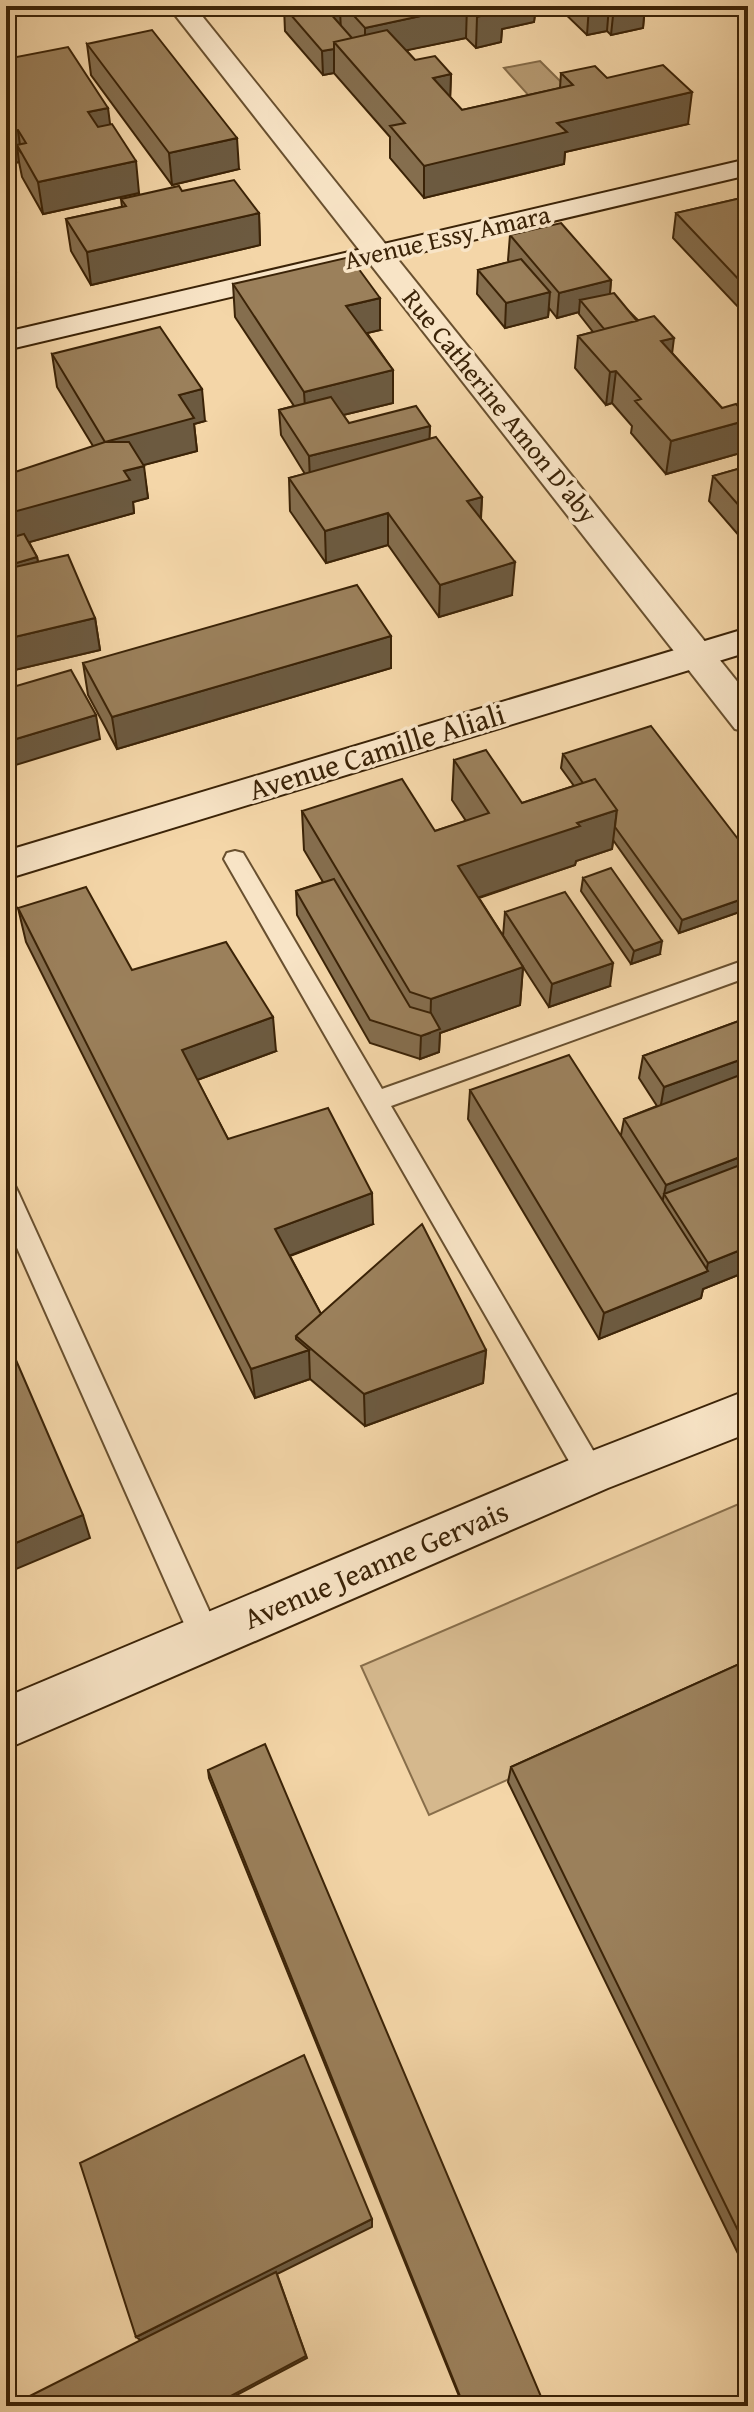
<svg xmlns="http://www.w3.org/2000/svg" width="754" height="2412" viewBox="0 0 754 2412" font-family="'Gentium Book Plus',serif">
<rect width="100%" height="100%" fill="#f4d6a8"/>
<filter id="stains"><feTurbulence type="fractalNoise" baseFrequency=".0025" numOctaves="4"/><feColorMatrix values="0 0 0 0 .2 0 0 0 0 .09 0 0 0 0 .02 0 0 0 .5 -.17"/></filter>
<radialGradient id="worn" r=".72"><stop offset=".6" stop-color="#630" stop-opacity="0"/><stop offset="1" stop-color="#630" stop-opacity=".3"/></radialGradient>
<path fill="#d5b88d" stroke="#886e4a" stroke-width="2" d="M748,1500V1672L429,1815L361,1666Z"/>
<path fill="#b59971" stroke="#846a47" stroke-width="2" d="M540,61L568,89L530,97L504,68Z"/>
<g fill="none" stroke-linecap="round" stroke-linejoin="round">
<defs>
<path id="lane" d="M235,851L243,853L382,1089L748,959V977L391,1106L601,1464L605,1473L601,1482L591,1486L581,1482L224,859L227,853Z
M6,1183L15,1186L19,1194L217,1628L221,1638L217,1648L206,1652L195,1648L6,1223Z"/>
<path id="street" d="M168,6H194L748,695V732L735,729Z"/>
<path id="secondary" d="M748,159V175L6,350V332Z
M748,628V652L6,879V851Z
M748,1390V1433L608,1488L6,1749V1697L574,1458Z"/>
</defs>
<use href="#lane" stroke="#69502f" stroke-width="4"/>
<use href="#street" stroke="#69502f" stroke-width="4"/>
<use href="#secondary" stroke="#3b2307" stroke-width="4"/>
<use href="#lane" fill="#f8e4c6" fill-rule="evenodd"/>
<use href="#street" fill="#f8e4c6" fill-rule="evenodd"/>
<use href="#secondary" fill="#f8e4c6" fill-rule="evenodd"/>
</g>
<path fill="#856e4e" stroke="#3b2307" stroke-width="2" d="M291,6H536L534,22L502,29L501,42L476,48L466,38L406,50L415,60L451,74L450,97L462,110L560,88L561,73L607,78L688,124L565,152L564,164L424,198L390,158V137L334,73L323,75L285,31L284,7Z
M557,6H645L643,28L611,35L607,31L587,35Z
M87,44L239,169L172,185L91,75Z
M6,59L110,125L139,193L43,214L22,177L19,162L10,164L6,158Z
M182,191L259,213L260,245L91,285L71,251L66,219L122,207L121,199Z
M741,198L748,306L739,308L673,238L676,213Z
M510,235L611,280L610,293L672,353L722,408L748,417V429L744,452L666,474L631,433L632,426L612,403L606,405L575,368L578,336L593,332L579,314V312L557,318L549,308L548,317L505,328L477,294L478,270L509,262L508,260Z
M233,284L380,330L367,333L393,370V403L343,415L349,423L430,426L429,439L482,497L481,519L512,595L439,617L388,545L326,563L290,511L289,478L305,474L281,435L279,410L294,406L235,317Z
M52,354L205,421L194,424L197,451L143,465L148,498L133,502L134,513L29,542L37,557L38,562L95,618L100,650L6,672V539L10,538L6,515L93,446L57,387Z
M748,466V546L709,501L713,476Z
M391,636V668L117,749L88,695L83,663Z
M563,754L748,852V909L679,933L613,840L612,849L576,861L575,865L479,898L523,967L520,1005L440,1033L439,1052L420,1059L370,1043L297,915L296,891L323,882L304,850L302,811L435,831L466,821L452,800L454,760L522,803L574,786L561,768Z
M583,878L660,954L631,964L581,891Z
M18,908L276,1051L197,1080L228,1139L373,1224L290,1256L321,1314L486,1350L483,1383L365,1426L310,1379L255,1398L26,942Z
M505,912L610,986L549,1007L503,936Z
M747,1018L748,1271L703,1289L701,1298L599,1339L468,1119L470,1090L621,1135L624,1119L657,1106L639,1078L643,1056Z
M748,1660V2274L508,1782L511,1767Z
M208,1770L545,2406H463L209,1778Z"/>
<path fill="#6c5a40" stroke="#3b2307" stroke-width="2" d="M467,6L466,38L365,59V28Z
M492,6H536L534,22L502,29L501,42L476,48L477,17Z
M589,6H609L607,31L587,35Z
M614,6H645L643,28L611,35Z
M340,9L341,32L328,11Z
M334,49V73L323,75L322,51Z
M451,74L450,105L433,78Z
M692,92L688,124L565,152L564,164L424,198V166L557,123Z
M108,108L112,139L92,143L88,112Z
M18,130L21,153L17,145L19,162L10,164L6,132Z
M237,138L239,169L172,185L169,153Z
M136,161L139,193L43,214L38,182Z
M259,213L260,245L91,285L87,252Z
M12,248L16,272L6,275V249Z
M611,280L609,305L580,300L579,312L557,318L559,293Z
M748,282V306L739,308L743,284Z
M550,292L548,317L505,328L506,303Z
M380,298V330L347,338L346,306Z
M674,338L670,370L661,341Z
M393,370V403L306,424L304,392Z
M616,371L612,403L606,405L610,372Z
M202,389L205,421L194,424L197,451L110,474L105,442L179,395Z
M748,420V429L744,452L666,474L671,441Z
M430,426L429,451L310,481L309,456Z
M144,466L148,498L133,502L134,513L12,547L6,514L124,471Z
M482,497L480,529L467,501Z
M388,513V545L326,563L325,531Z
M37,557L42,582L6,592V566Z
M515,562L512,595L439,617L440,585Z
M95,618L100,650L6,672V639Z
M391,636V668L117,749L112,717Z
M96,715L100,739L6,768V742Z
M617,810L612,849L576,861L575,865L456,905L458,866L577,823Z
M748,897V909L679,933L682,920Z
M662,941L660,954L631,964L634,951Z
M613,963L610,986L549,1007L552,984Z
M523,967L520,1005L440,1033L439,1052L420,1059L421,1036L430,1033L431,999Z
M273,1017L276,1051L186,1084L182,1050Z
M748,1057V1077L660,1110L664,1087Z
M748,1154V1179L664,1194L660,1213L666,1185Z
M372,1193L373,1224L278,1260L275,1229Z
M748,1247V1271L703,1289L701,1298L599,1339L604,1313L706,1272L708,1263Z
M309,1350L310,1379L255,1398L251,1369Z
M486,1350L483,1383L365,1426L364,1394Z
M83,1515L90,1538L9,1572L6,1563V1547Z
M372,2219V2227L277,2274L307,2358L216,2406H212L143,2342L136,2337Z"/>
<path fill="#9b805b" stroke="#3b2307" stroke-width="2" d="M291,6H340V9L328,11L352,38L334,42V49L322,51L284,7Z
M345,6H498L503,11L477,17L467,6L365,28Z
M152,30L237,138L169,153L87,44Z
M387,30L415,60L435,56L451,74L433,78L462,110L573,85L561,73L595,66L607,78L663,65L692,92L557,123L567,132L424,166L390,126L405,123L334,42Z
M68,47L108,108L88,112L98,127L112,124L136,161L38,182L17,145L26,143L18,130L6,132V59Z
M234,180L259,213L87,252L66,219L126,206L121,199L179,186L182,191Z
M741,198L748,206V282L743,284L676,213Z
M561,223L611,280L559,293L510,235Z
M6,239L12,248L6,249Z
M350,257L380,298L346,306L393,370L304,392L233,284Z
M521,259L550,292L506,303L478,270Z
M614,293L637,321L604,329L580,300Z
M654,316L674,338L661,341L722,408L736,404L748,417V420L671,441L635,401L641,399L616,371L610,372L578,336Z
M160,327L202,389L179,395L194,418L105,442L52,354Z
M331,397L349,423L416,406L430,426L309,456L279,410Z
M436,437L482,497L467,501L515,562L440,585L388,513L325,531L289,478Z
M105,442H129L144,466L124,471L130,480L6,514V475Z
M748,466V516L713,476Z
M24,534L37,557L6,566V539Z
M68,555L95,618L6,639V569Z
M357,585L391,636L112,717L83,663Z
M71,670L96,715L6,742V689Z
M651,726L748,852V897L682,920L615,827L617,810L595,779L583,783L563,754Z
M486,750L522,803L595,779L617,810L577,823L580,826L458,866L523,967L431,999L410,992L302,811L402,779L435,831L489,813L454,760Z
M611,868L662,941L634,951L583,878Z
M334,879L410,1007L431,1013L440,1029L421,1036L370,1020L296,891Z
M86,887L132,970L226,942L273,1017L182,1050L228,1139L328,1108L372,1193L275,1229L321,1314L296,1336V1339L309,1350L251,1369L18,908Z
M565,892L613,963L552,984L505,912Z
M747,1018L748,1020V1057L664,1087L643,1056Z
M569,1055L708,1271L604,1313L470,1090Z
M748,1072V1154L666,1185L624,1119Z
M748,1162V1247L708,1263L664,1194Z
M422,1224L486,1350L364,1394L296,1336Z
M6,1337L83,1515L6,1547Z
M748,1660V2251L511,1767Z
M265,1744L545,2406H464L208,1770Z
M304,2055L372,2219L136,2337L80,2163Z
M276,2272L306,2356L212,2406H10Z"/>
<g text-anchor="middle" stroke-width="7" stroke-linejoin="round" paint-order="stroke">
<g font-size="26" fill="#3b2307" stroke="#f8e4c6">
<text transform="translate(447 237) rotate(-13)" y="9">Avenue Essy Amara</text>
<text transform="translate(500 406) rotate(51)" y="9">Rue Catherine Amon D'aby</text>
</g>
<g font-size="30" fill="#3b2307" stroke="#f8e4c6">
<text transform="translate(377 752) rotate(-17)" y="10">Avenue Camille Aliali</text>
<text transform="translate(376 1565) rotate(-23)" y="10">Avenue Jeanne Gervais</text>
</g>
</g>
<rect width="754" height="2412" fill="none" stroke="#f4d6a8" stroke-width="32"/>
<rect x="8" y="8" width="738" height="2396" fill="none" stroke="#3b2307" stroke-width="4"/>
<rect x="16" y="16" width="722" height="2380" fill="none" stroke="#3b2307" stroke-width="2"/>
<rect width="100%" height="100%" filter="url(#stains)"/>
<rect width="100%" height="100%" fill="url(#worn)"/>
</svg>
